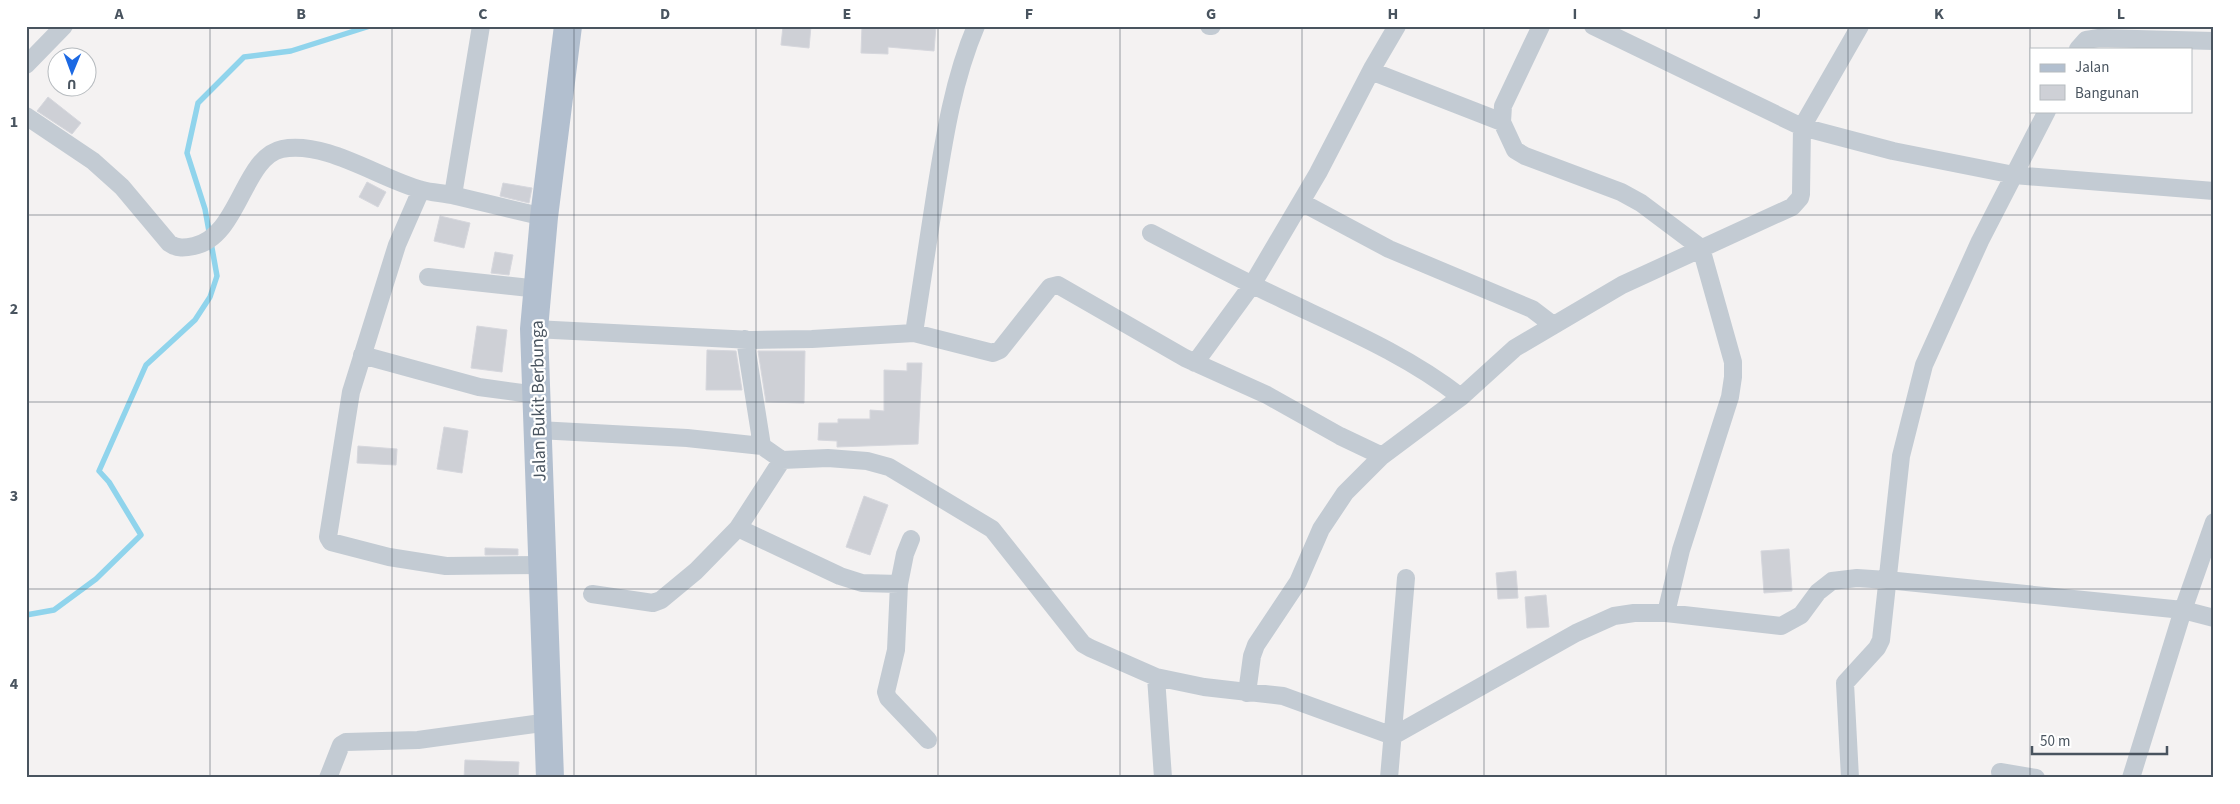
<svg xmlns="http://www.w3.org/2000/svg" width="2240" height="804" viewBox="0 0 2240 804" font-family="'Source Sans 3',sans-serif">
<rect width="100%" height="100%" fill="#f4f2f2"/>
<g fill="none" stroke-linecap="round" stroke-linejoin="round">
<path stroke="#90d4ec" stroke-width="5.5" d="M26,615L54,610L96,579L141,535L109,482L99,471L146,365L195,320L210,297L217,276L205,209L187,153L198,103L244,57L291,51L370,26"/>
</g>
<path fill="#ced0d6" stroke="#d6d7dd" d="M783,26H811L809,48L781,45Z
M862,26H936L934,51L888,47V54L861,53Z
M48,97L81,123L72,134L37,111Z
M367,182L386,192L378,207L359,197Z
M503,183L532,188L529,203L500,196Z
M440,216L470,223L464,248L434,241Z
M495,252L513,255L509,275L491,273Z
M477,326L507,330L502,372L471,368Z
M707,350L736,351L742,390H706Z
M758,351H805L804,403L766,402Z
M907,363H922L918,444L837,447V441L818,440L819,423H838V419H870V410L884,411V370L907,371Z
M444,427L468,431L462,473L437,469Z
M358,446L397,449L396,465L357,463Z
M864,496L888,505L870,555L846,547Z
M485,548L518,549V555H485Z
M1789,549L1792,591L1764,593L1761,551Z
M1516,571L1518,598L1498,599L1496,573Z
M1546,595L1549,627L1527,628L1525,597Z
M465,760L519,762L518,778H464Z"/>
<g fill="none" stroke-linecap="round" stroke-linejoin="round">
<path stroke="#c3cbd3" stroke-width="18" d="M1209,26H1212
M1541,26L1503,106L1502,122L1515,150L1525,156L1621,192L1641,203L1701,248L1733,362V377L1730,397L1681,550L1666,613
M1593,26L1802,127L1893,151L2014,175L2214,191
M2078,49L2086,40L2099,38L2214,41
M26,65L64,26
M1371,71L1502,122
M26,116L93,161L122,187L169,243C177,249 185,248 194,246C239,237 243,157 282,149C326,140 382,180 422,190C433,193 445,193 456,196C485,203 515,210 544,217
M421,190L397,245L351,392L328,537L331,542L389,557L446,566L544,565
M453,195L481,26
M1301,202L1389,249L1532,309L1553,325
M1151,233C1195,256 1239,279 1284,300C1345,329 1407,355 1461,397
M428,277L539,289
M534,329L752,340L812,339L914,333L993,353L1000,350L1050,287L1058,285L1185,358L1267,395L1340,436L1382,456
M914,333C921,287 928,242 935,196C944,139 953,80 976,26
M745,339L762,446
M362,355L479,387L537,395
M1195,363L1252,285L1318,173L1373,67L1397,26
M538,430L687,438L762,446L782,460L738,528L696,571L661,600L653,603L592,594
M782,460L828,458L867,461L889,467L992,529L1083,644L1090,648L1156,677L1204,687L1283,696L1393,736L1576,633L1614,616L1634,613H1666L1781,626L1801,615L1818,592L1832,581L1857,578L1887,580L2183,610L2214,618
M738,528L840,576L862,583L899,584L896,650L886,692L888,698L928,740
M899,584L905,554L911,539
M1156,677L1163,778
M1247,693L1252,656L1256,645L1298,582L1321,529L1345,493L1382,456L1461,397L1515,348L1622,285L1781,212L1792,207L1800,198L1801,194L1802,127L1860,26
M2000,772L2036,778
M328,778L341,745L346,742L418,740L549,722
M1389,778L1406,578
M1850,778L1845,683L1877,648L1881,640L1901,456L1924,365L1980,241L2047,111
M2131,778L2183,610L2214,522"/>
<path stroke="#b2bfcf" stroke-width="28" d="M550,778L534,329L544,217L568,26"/>
</g>
<path fill="none" stroke="#49545f" stroke-width="1" stroke-opacity="0.55" d="M210,26V778M392,26V778M574,26V778M756,26V778M938,26V778M1120,26V778M1302,26V778M1484,26V778M1666,26V778M1848,26V778M2030,26V778M26,215H2214M26,402H2214M26,589H2214"/>
<g text-anchor="middle" stroke-width="4.5" stroke-linejoin="round" paint-order="stroke">
<g font-size="18" fill="#49545f" stroke="#fff">
<text transform="translate(538 401) rotate(-91)" y="6">Jalan Bukit Berbunga</text>
</g>
</g>
<rect width="2240" height="804" fill="none" stroke="#ffffff" stroke-width="55"/>
<rect x="2030" y="48" width="162" height="65" fill="#ffffff" stroke="#b6bbbf"/>
<rect x="2040" y="64" width="25" height="8" fill="#b2bfcf" stroke="#b6bbbf"/>
<text x="2075" y="72" font-size="15" fill="#49545f">Jalan</text>
<rect x="2040" y="85" width="25" height="15" fill="#ced0d6" stroke="#b6bbbf"/>
<text x="2075" y="98" font-size="15" fill="#49545f">Bangunan</text>
<g transform="translate(72 72) rotate(181)"><circle r="24" fill="#ffffff" stroke="#b6bbbf"/>
<path d="M0-4L9 19L0 12L-9 19Z" fill="#1c69e3"/>
<text y="-8" font-size="14" font-weight="bold" text-anchor="middle" fill="#49545f">U</text>
</g>
<path d="M2032 746v8h135v-8" fill="none" stroke="#49545f" stroke-width="2.5"/>
<text x="2040" y="746" font-size="15" fill="#49545f" stroke="#ffffff" stroke-width="4" paint-order="stroke">50 m</text>
<rect x="28" y="28" width="2184" height="748" fill="none" stroke="#49545f" stroke-width="2"/>
<g font-size="16" text-anchor="middle" font-weight="bold" fill="#49545f">
<text x="119" y="19">A</text>
<text x="301" y="19">B</text>
<text x="483" y="19">C</text>
<text x="665" y="19">D</text>
<text x="847" y="19">E</text>
<text x="1029" y="19">F</text>
<text x="1211" y="19">G</text>
<text x="1393" y="19">H</text>
<text x="1575" y="19">I</text>
<text x="1757" y="19">J</text>
<text x="1939" y="19">K</text>
<text x="2121" y="19">L</text>
<text x="14" y="127">1</text>
<text x="14" y="314">2</text>
<text x="14" y="501">3</text>
<text x="14" y="689">4</text>
</g>
</svg>
